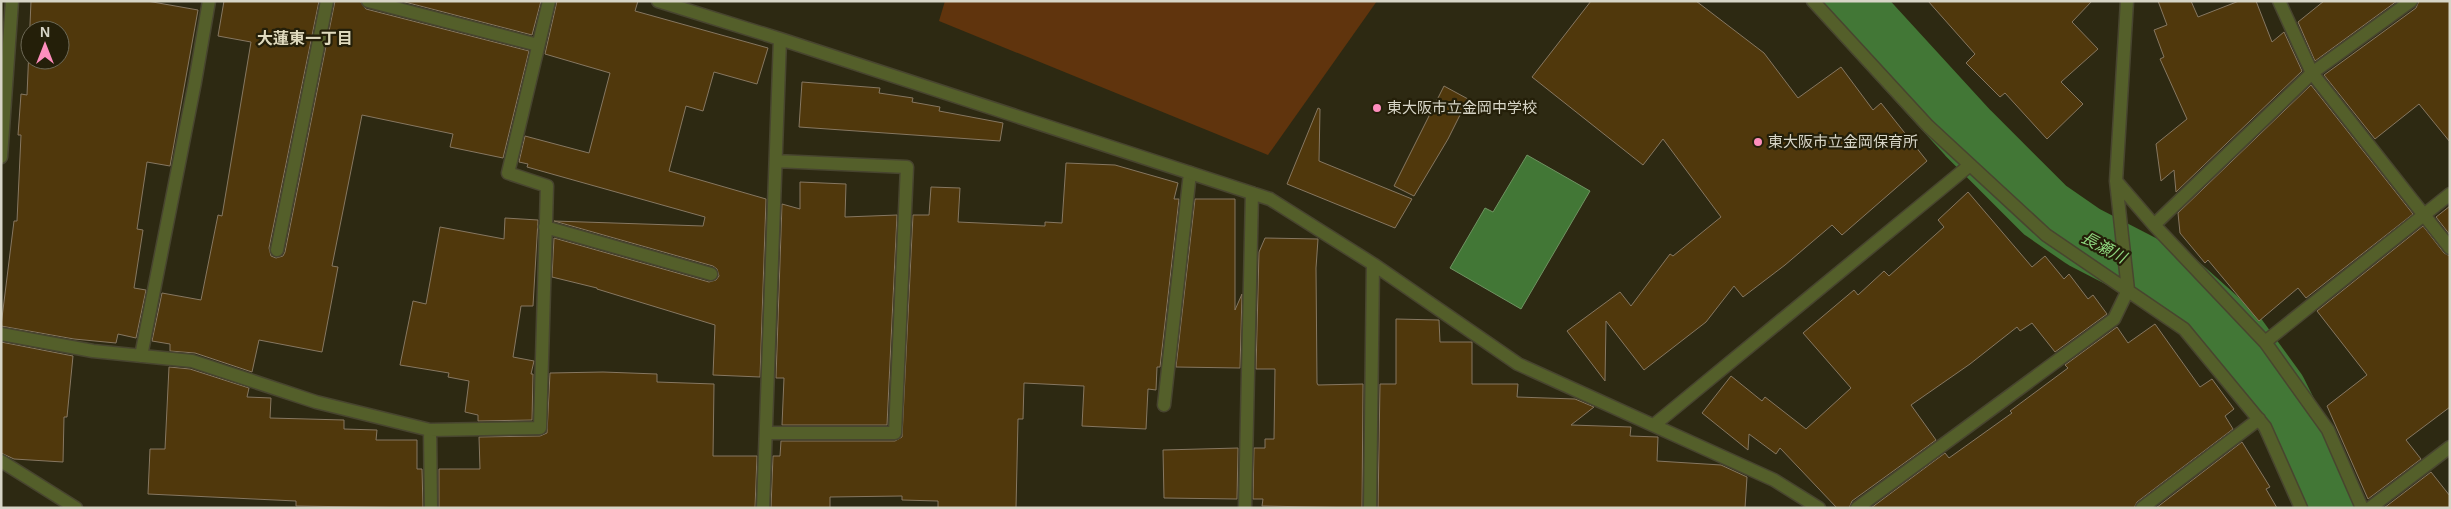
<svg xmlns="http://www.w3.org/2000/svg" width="2451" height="509" viewBox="0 0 2451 509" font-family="Helvetica,'Noto Sans JP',sans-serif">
<rect width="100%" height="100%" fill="#2d2912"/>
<path fill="#60340d" d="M945,1H1377L1268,155L939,21Z"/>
<path fill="#427736" stroke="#6f9362" d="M1527,155L1590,191L1521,309L1450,268L1485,208L1493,212Z"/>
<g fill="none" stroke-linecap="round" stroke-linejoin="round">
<path stroke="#427736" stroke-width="64" d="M1847,1L1968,133L2045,210L2084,237L2177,285L2235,337L2275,392L2333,508"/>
</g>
<path fill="#50380c" stroke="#867761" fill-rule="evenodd" d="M31,1H147L198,10L170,166L147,162L137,229L143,230L134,288L146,290L136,338L118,334L116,343L74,339L1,326L14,221H17L21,135H18L21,94L27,95ZM30,30H60V60H30Z
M224,1H319L269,248L271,256L276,258L283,256L285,252L335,1H360L366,9L529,51L503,158L450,147L453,134L362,115L332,266L338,267L322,352L259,340L252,372L195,353L170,351V344L152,341L162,293L201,300L218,215L222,216L251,42L218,36Z
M401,1H541L532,35Z
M557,1H638L635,11L768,48L757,84L714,72L703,111L686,106L669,171L766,199L760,377L713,375L715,325L597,289V288L552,277L554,238L709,282L716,280L719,276L717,269L713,266L554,221L703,226L705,217L527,167L528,164L519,162L525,136L589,153L610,73L545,54Z
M1591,1H1696L1764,53L1798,98L1841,67L1873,110L1881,103L1927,161L1842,235L1832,225L1785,265L1743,297L1734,286L1706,322L1644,370L1606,321L1605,381L1567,331L1620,292L1631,306L1670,254L1673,256L1721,217L1663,139L1643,165L1532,77Z
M1928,1H2092L2072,22L2098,49L2061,82L2083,104L2047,139L2005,93L2000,97L1966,63L1975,54Z
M2158,1H2191L2198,17L2239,1H2256L2272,42L2284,32L2302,71L2176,192L2174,170L2161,181L2156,144L2187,119L2160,59L2164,57L2154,30L2167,25Z
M2324,1H2397L2315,61L2298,22Z
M2419,1H2450V142L2419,104L2375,139L2324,75L2416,8Z
M802,82L880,88L879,93L913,98L912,102L940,107L939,111L1003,123L1000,141L799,127Z
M2311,85L2413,214L2306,298L2298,288L2259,321L2208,260L2205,263L2180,233L2178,213Z
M1444,86L1468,99L1448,139L1414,196L1394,186Z
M1318,108L1320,109L1319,161L1412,199L1395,228L1287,184Z
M1066,163L1115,165L1178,183L1174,199H1179L1160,367H1157L1156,390L1148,389L1146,429L1082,426L1084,386L1024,383L1023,419H1018L1016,508H938V501L902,500V496L830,497V508H771L773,456H780L781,441H895L902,437L913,215H929L931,187L960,188L958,222L1045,226V222L1062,223Z
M800,182L846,184L845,217L897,215L887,425H782L784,378H776L782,204L800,209Z
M1968,192L2032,267L2045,256L2064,279L2069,274L2088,299L2093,295L2107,314L2055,352L2032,323L2020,331L2017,327L1970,364L1911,405L1936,440L1852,501L1849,508H1837L1780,448L1776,454L1749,434L1748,450L1702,413L1731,376L1762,401L1765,397L1806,429L1851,388L1803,333L1854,290L1858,295L1884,271L1889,276L1944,227L1938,220Z
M1195,199H1235V310L1242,294L1240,368L1176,367Z
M2450,206V235L2436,217Z
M505,218L538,220L533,306H521L513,357L534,361L531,374H533L532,420L478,421V415L465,412L469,381L448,377L449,373L400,365L413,301L426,304L440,227L504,239Z
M2423,226L2444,253L2450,256V407L2406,440L2421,459L2368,499L2327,406L2367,375L2317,311Z
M1265,238L1318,239L1316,268L1317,383L1318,385L1363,384L1362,508L1262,506L1263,499H1253L1254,448H1265V439H1274L1275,369H1256L1259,252Z
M1396,319L1439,320L1440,342H1472V384H1518L1517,397L1575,399L1594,407L1571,425L1631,427L1630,436L1658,437L1657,461L1721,465L1747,477L1745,508H1378L1380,384H1396Z
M2155,324L2200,387L2212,379L2234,409L2225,416L2233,429L2137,502L2134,508H1871L1945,453L1949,458L2012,413L2010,411L2068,368L2065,365L2117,327L2128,343Z
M1,342L73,356L67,417H64L63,462L14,459L1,453Z
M169,367L190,369L249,388L247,397L271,398L270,418L344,420V429L377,430L376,440H417V469H422L423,508L296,506V501L148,494L150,449H165Z
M603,372L657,374V382L714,384L713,456H757L755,508H439V469H480L479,437L540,436L547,433L550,373Z
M2242,442L2270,487L2266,489L2277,508H2156Z
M1238,448L1237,499L1164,498L1163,450Z
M2431,472L2450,496V508H2384Z"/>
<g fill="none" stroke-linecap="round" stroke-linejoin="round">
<defs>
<path id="lane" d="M1164,405L1190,173"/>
<path id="street" d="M368,1L538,45
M658,1L780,39L1270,199L1373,264L1518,364L1774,480L1819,508
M1813,1L1928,126L2046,235L2184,329L2265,427L2301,508
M2279,1L2312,73L2450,248
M1,157L12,1
M2116,181L2154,225L2265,342L2328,430L2362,508
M2154,225L2312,73L2411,1
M545,227L711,274
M277,250L327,1
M1,334L93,351L192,361L316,402L430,430L540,428L547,186L508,173L549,1
M2265,342L2450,194
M141,356L195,82L209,1
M1654,425L1970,165
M430,430L431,508
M766,433H895L907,167L776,161
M1,461L76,508
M763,508L780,39
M1245,508L1252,193
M1370,508L1373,264
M1857,508L2114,319L2128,290L2116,181L2127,1
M2142,508L2259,419
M2370,508L2450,447"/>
</defs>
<use href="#lane" stroke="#48452f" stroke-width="15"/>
<use href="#street" stroke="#48452f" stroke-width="15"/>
<use href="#lane" stroke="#545f2a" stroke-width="12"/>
<use href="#street" stroke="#545f2a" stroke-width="12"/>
</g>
<g fill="#fe8ebd" stroke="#241f09" stroke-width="2">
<circle cx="1377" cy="108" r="5"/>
<circle cx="1758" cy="142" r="5"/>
</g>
<g text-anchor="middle" stroke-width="4.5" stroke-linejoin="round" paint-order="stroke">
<g font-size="15" fill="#d7d5c7" stroke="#241f09" text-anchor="start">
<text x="1387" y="113">東大阪市立金岡中学校</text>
<text x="1768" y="147">東大阪市立金岡保育所</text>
</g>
<g font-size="16" font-weight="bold" fill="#dfdabe" stroke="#241f09">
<text x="305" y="44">大蓮東一丁目</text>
</g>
<g font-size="16" font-style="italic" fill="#8fd87f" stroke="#241f09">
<text transform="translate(2104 247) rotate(28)" y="6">長瀬川</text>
</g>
</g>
<rect width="2451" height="509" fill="none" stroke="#d7d5c7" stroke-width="5"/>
<g transform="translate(45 45)"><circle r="24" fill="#241f09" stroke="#6c6855"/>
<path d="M0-4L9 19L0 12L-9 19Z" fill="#fe8ebd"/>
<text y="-8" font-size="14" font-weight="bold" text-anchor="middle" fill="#d7d5c7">N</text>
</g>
</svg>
